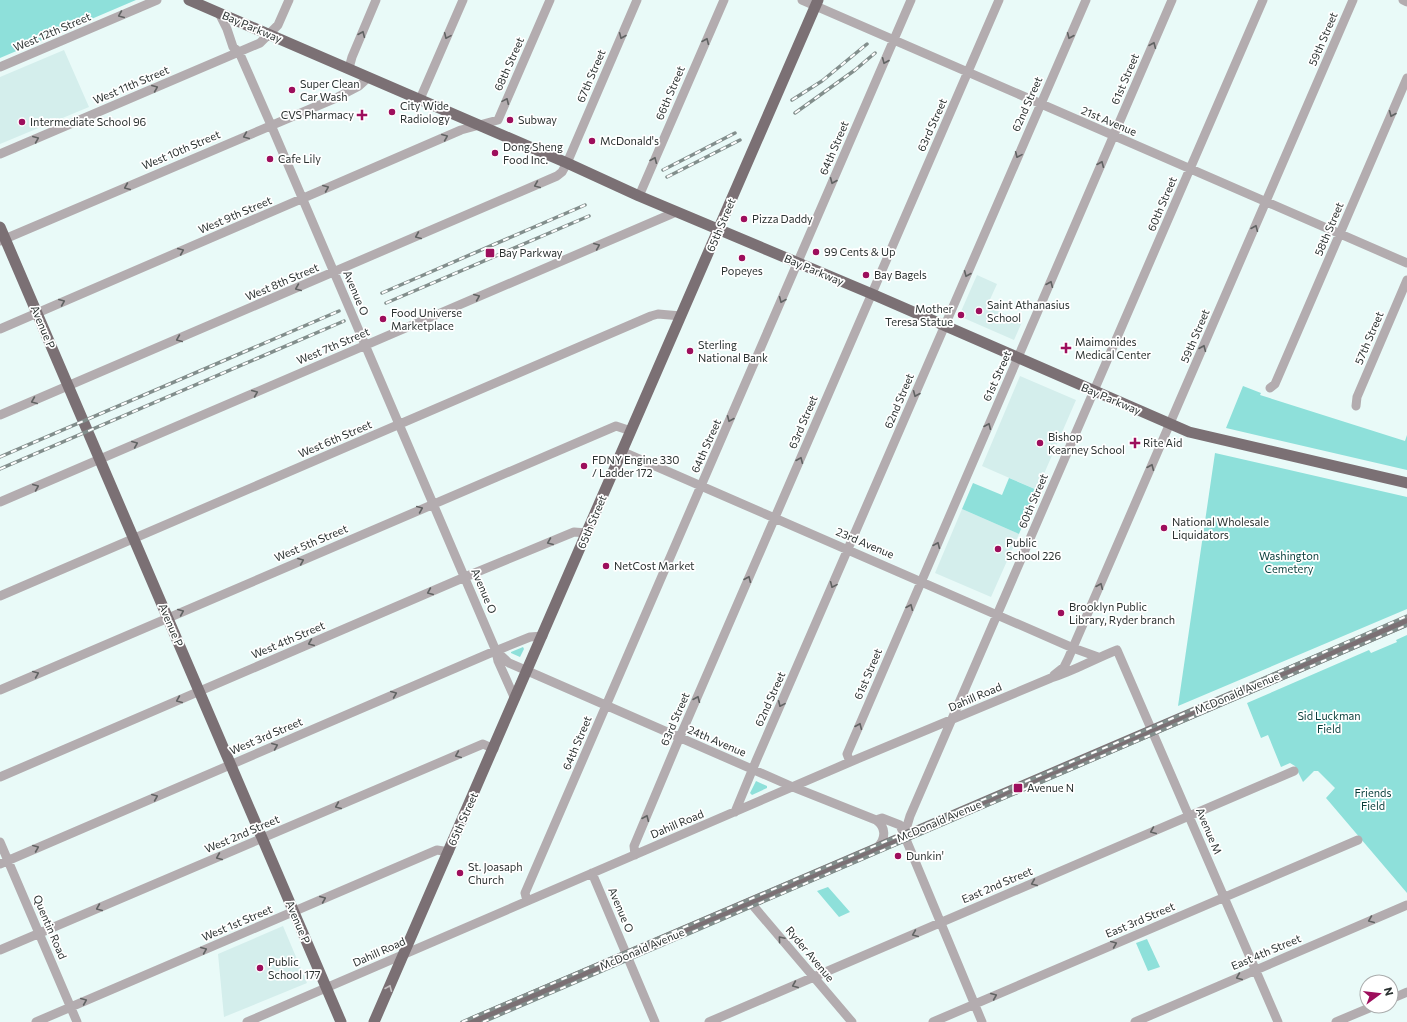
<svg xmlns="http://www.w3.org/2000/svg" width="1407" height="1022" viewBox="0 0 1407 1022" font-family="Commissioner,sans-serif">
<rect width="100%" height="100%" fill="#e9faf8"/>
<path fill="#d4eeec" d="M64,50L89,107L0,144V77Z
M977,275L997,284L987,306L1022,322L1014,340L959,316Z
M1020,376L1076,400L1037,490L982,466Z
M962,509L1019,534L991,597L935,573Z
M283,926L307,983L224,1017L218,954Z"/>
<path fill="#8ee0da" d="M0,0H136L0,58Z
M1243,386L1261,393L1260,395L1405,441L1407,435V470L1226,428Z
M1215,453L1407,497V609L1178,706Z
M1009,478L1037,490L1019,534L962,509L973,483L1002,495Z
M1407,635V893L1326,798L1335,788L1318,771H1314L1303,782L1295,766L1290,763L1281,767L1268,735L1261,738L1247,703L1369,650L1371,653L1397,642L1396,640Z
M523,647L524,649L520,657L511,653V652Z
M756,781L767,786V788L752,795L750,793Z
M828,887L850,912L839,917L817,891Z
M1147,939L1160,967L1148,971L1136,943Z"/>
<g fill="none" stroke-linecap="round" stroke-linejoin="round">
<path stroke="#b3acaf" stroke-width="9" d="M802,0L1407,263
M1403,0L1407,2
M219,13L227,29L233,47L239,52L271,125L496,651L498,661L515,699
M0,67L157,0
M349,68L352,57L376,0
M420,99L463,0
M0,154L260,43L278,25L289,0
M639,196L724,0
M0,241L336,98L359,86L369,77
M0,329L461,130L498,120L550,0
M1270,388L1275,384L1407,78
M1356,406L1357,397L1407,280
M0,415L557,176L562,172L567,163L637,0
M623,452L1073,648L1098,657
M0,502L676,212
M0,596L651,316L658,314L681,316
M496,651L509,663L539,676L793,787L876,820C886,827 886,838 878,847
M1054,675L1064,667L1068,659L1353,0
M0,690L616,426L631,431
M850,762L847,754L1172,0
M0,777L465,577L574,532L587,533
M735,812L756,761L1086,0
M876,820L882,818L900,825L982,1022
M904,836L910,816L1263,0
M0,842L77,1022
M635,855L634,846L676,746L999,0
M0,864L488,654L530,637L543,636
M592,873L655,1022
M527,901L525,893L911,0
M750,902L852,1022
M0,950L483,744L494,749
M1391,999L1407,992
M36,1022L437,850L449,852
M247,1022L850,762L1051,678C1074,671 1094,659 1117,650L1278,1022
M709,1022L1294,771
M933,1022L1358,840
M1135,1022L1407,905
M1336,1022L1374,1006"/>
<path stroke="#7b7074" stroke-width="11" d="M189,0L567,163L639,196L872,294L1189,432L1407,483
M0,227L341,1022
M374,1022L818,0
M472,1022L1407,621"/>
<defs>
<path id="rail" d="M792,100L822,81L867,44
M795,113L855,70L875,53
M663,170L735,133
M667,177L740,140
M382,293L585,205
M386,303L589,216
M0,457L339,311
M0,469L344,321
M462,1022L1109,746L1407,616
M483,1022L1407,625"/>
</defs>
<use href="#rail" stroke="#828e8c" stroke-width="3.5"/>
<use href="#rail" stroke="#fff" stroke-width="2" stroke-dasharray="6" stroke-linecap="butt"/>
</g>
<defs><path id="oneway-chevron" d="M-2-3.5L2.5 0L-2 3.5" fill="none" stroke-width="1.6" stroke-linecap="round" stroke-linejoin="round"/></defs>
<g stroke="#616363">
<use href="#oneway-chevron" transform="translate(121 15) rotate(157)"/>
<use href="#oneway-chevron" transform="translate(362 34) rotate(-67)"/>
<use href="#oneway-chevron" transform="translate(447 36) rotate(114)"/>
<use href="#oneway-chevron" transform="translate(622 36) rotate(113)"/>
<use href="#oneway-chevron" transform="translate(1070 36) rotate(113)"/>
<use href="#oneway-chevron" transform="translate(706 41) rotate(-67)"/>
<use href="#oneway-chevron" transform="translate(1153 45) rotate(-67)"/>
<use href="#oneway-chevron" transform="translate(885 61) rotate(113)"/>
<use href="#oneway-chevron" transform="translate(155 88) rotate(-23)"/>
<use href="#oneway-chevron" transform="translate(506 101) rotate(-66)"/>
<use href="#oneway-chevron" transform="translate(1392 114) rotate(113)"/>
<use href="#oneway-chevron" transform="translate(246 136) rotate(157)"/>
<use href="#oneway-chevron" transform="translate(445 137) rotate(-23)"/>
<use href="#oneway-chevron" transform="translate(36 139) rotate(-23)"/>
<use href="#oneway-chevron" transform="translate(1018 155) rotate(114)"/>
<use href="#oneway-chevron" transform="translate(654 160) rotate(-67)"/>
<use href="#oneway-chevron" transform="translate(1101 164) rotate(-67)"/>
<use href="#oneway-chevron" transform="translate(833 181) rotate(113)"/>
<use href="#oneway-chevron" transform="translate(537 185) rotate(157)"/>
<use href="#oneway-chevron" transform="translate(127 187) rotate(157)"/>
<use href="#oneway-chevron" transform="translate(326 188) rotate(-23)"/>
<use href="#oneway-chevron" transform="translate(1255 228) rotate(-67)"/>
<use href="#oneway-chevron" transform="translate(418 236) rotate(157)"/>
<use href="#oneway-chevron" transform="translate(597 246) rotate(-23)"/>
<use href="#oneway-chevron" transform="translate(181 251) rotate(-23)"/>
<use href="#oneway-chevron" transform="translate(967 274) rotate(113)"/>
<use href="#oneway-chevron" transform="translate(1050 284) rotate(-67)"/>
<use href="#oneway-chevron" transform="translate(298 288) rotate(157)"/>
<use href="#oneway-chevron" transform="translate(477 297) rotate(-23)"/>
<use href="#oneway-chevron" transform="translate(782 300) rotate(113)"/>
<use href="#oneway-chevron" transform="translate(62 302) rotate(-23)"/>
<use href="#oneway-chevron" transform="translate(179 339) rotate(157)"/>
<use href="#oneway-chevron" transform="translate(1203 348) rotate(-67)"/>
<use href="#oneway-chevron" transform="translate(255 393) rotate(-23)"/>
<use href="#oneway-chevron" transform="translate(916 394) rotate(113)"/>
<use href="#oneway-chevron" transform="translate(34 401) rotate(157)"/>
<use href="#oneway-chevron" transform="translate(730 419) rotate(113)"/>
<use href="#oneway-chevron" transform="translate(988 426) rotate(-67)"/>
<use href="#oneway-chevron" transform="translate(135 444) rotate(-23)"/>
<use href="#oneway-chevron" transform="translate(800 460) rotate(-67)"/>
<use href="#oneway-chevron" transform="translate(1151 467) rotate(-67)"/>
<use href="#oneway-chevron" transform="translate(36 487) rotate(-23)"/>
<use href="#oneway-chevron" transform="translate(420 509) rotate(-23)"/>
<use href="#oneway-chevron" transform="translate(550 542) rotate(158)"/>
<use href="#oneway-chevron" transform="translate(937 545) rotate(-67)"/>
<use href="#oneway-chevron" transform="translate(301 561) rotate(-23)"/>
<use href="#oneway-chevron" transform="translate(748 579) rotate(-67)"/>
<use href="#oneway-chevron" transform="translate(833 585) rotate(114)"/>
<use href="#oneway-chevron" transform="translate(1100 586) rotate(-67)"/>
<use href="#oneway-chevron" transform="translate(430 592) rotate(157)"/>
<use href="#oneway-chevron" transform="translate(910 607) rotate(-67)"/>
<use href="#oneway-chevron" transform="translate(181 612) rotate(-23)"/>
<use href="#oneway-chevron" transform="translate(311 643) rotate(157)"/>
<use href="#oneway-chevron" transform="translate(36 674) rotate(-23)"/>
<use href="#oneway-chevron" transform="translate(394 694) rotate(-23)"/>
<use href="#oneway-chevron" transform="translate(697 699) rotate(-67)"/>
<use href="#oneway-chevron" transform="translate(179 700) rotate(157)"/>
<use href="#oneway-chevron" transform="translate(781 704) rotate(114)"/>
<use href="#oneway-chevron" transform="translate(859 726) rotate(-67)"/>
<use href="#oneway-chevron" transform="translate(275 746) rotate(-23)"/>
<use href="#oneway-chevron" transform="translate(458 755) rotate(157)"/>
<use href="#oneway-chevron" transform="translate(155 797) rotate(-23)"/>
<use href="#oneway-chevron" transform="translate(338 806) rotate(157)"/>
<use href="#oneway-chevron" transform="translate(646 818) rotate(-67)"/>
<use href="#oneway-chevron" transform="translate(1153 831) rotate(157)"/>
<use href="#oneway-chevron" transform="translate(36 848) rotate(-23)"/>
<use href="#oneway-chevron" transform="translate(219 857) rotate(157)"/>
<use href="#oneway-chevron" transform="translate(1034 883) rotate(157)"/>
<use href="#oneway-chevron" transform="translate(323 899) rotate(-23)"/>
<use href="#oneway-chevron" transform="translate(99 908) rotate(157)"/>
<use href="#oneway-chevron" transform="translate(1371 920) rotate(157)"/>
<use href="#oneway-chevron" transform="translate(915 934) rotate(157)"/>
<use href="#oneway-chevron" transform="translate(781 939) rotate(-130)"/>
<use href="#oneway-chevron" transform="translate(1114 944) rotate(-23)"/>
<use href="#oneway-chevron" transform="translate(204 950) rotate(-23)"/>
<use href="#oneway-chevron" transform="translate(1239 977) rotate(157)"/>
<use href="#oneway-chevron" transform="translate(795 985) rotate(157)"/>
<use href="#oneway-chevron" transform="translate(994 996) rotate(-23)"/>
<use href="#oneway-chevron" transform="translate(84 1001) rotate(-23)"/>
</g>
<use stroke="#c4bfc0" href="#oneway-chevron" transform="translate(389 988) rotate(-67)"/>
<g fill="#9d0e5c" stroke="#fff" stroke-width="1.5">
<circle cx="292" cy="90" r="4"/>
<circle cx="392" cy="112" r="4"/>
<path d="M360 109h4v4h4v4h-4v4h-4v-4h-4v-4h4z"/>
<circle cx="510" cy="120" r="4"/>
<circle cx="22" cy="122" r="4"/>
<circle cx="592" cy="141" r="4"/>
<circle cx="495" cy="153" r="4"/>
<circle cx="270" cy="159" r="4"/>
<circle cx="744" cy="219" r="4"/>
<circle cx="816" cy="252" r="4"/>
<rect x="485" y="248" width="10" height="10" rx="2"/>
<circle cx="742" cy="258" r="4"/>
<circle cx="866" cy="275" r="4"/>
<circle cx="979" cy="311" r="4"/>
<circle cx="961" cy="315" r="4"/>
<circle cx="383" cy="319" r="4"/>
<path d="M1064 342h4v4h4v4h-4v4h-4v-4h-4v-4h4z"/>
<circle cx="690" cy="351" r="4"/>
<circle cx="1040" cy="443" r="4"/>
<path d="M1133 437h4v4h4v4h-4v4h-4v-4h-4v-4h4z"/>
<circle cx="584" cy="466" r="4"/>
<circle cx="1164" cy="528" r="4"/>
<circle cx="998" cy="549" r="4"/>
<circle cx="606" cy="566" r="4"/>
<circle cx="1061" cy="613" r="4"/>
<rect x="1013" y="783" width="10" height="10" rx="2"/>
<circle cx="898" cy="856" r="4"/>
<circle cx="460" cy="873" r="4"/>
<circle cx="260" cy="968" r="4"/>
</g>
<g text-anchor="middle" stroke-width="3.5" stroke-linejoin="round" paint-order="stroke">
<g font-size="11" fill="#2b3231" stroke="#fff">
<text transform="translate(252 27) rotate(23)" y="4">Bay Parkway</text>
<text transform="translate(52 32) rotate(-23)" y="4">West 12th Street</text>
<text transform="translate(1323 39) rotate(-67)" y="4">59th Street</text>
<text transform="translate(509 64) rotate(-66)" y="4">68th Street</text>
<text transform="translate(591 76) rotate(-67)" y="4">67th Street</text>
<text transform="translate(1125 79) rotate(-67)" y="4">61st Street</text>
<text transform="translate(131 85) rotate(-23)" y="4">West 11th Street</text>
<text transform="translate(670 93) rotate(-67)" y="4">66th Street</text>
<text transform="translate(1027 104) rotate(-66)" y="4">62nd Street</text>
<text transform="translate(1109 121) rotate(23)" y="4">21st Avenue</text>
<text transform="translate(932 125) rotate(-66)" y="4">63rd Street</text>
<text transform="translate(834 148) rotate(-67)" y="4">64th Street</text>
<text transform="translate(181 150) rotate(-23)" y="4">West 10th Street</text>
<text transform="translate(1162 204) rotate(-67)" y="4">60th Street</text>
<text transform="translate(235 215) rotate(-23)" y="4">West 9th Street</text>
<text transform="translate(721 225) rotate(-67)" y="4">65th Street</text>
<text transform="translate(1329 229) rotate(-67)" y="4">58th Street</text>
<text transform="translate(814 270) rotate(23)" y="4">Bay Parkway</text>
<text transform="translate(282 282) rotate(-23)" y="4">West 8th Street</text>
<text transform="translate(356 293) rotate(67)" y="4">Avenue O</text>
<text transform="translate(43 327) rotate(67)" y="4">Avenue P</text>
<text transform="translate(1195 336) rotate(-67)" y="4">59th Street</text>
<text transform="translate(1369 338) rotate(-67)" y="4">57th Street</text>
<text transform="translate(333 346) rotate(-23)" y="4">West 7th Street</text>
<text transform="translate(997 376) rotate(-66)" y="4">61st Street</text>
<text transform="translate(1111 399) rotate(23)" y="4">Bay Parkway</text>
<text transform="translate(899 401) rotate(-67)" y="4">62nd Street</text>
<text transform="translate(803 422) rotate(-67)" y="4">63rd Street</text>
<text transform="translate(335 439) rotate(-23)" y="4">West 6th Street</text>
<text transform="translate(706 446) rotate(-66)" y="4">64th Street</text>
<text transform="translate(1033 501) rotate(-67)" y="4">60th Street</text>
<text transform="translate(592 522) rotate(-67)" y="4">65th Street</text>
<text transform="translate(311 543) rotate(-23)" y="4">West 5th Street</text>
<text transform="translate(865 543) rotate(23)" y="4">23rd Avenue</text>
<text transform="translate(484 591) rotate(67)" y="4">Avenue O</text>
<text transform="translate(171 625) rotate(67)" y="4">Avenue P</text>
<text transform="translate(288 640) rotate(-23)" y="4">West 4th Street</text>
<text transform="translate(868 674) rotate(-67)" y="4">61st Street</text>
<text transform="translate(1237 693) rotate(-23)" y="4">McDonald Avenue</text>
<text transform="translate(975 697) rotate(-23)" y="4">Dahill Road</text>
<text transform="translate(770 699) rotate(-66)" y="4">62nd Street</text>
<text transform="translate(675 719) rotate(-67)" y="4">63rd Street</text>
<text transform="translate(266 736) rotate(-23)" y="4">West 3rd Street</text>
<text transform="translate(717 741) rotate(23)" y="4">24th Avenue</text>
<text transform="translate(577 743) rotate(-67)" y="4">64th Street</text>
<text transform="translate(463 819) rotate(-66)" y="4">65th Street</text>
<text transform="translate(939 821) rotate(-23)" y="4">McDonald Avenue</text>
<text transform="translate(677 824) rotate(-23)" y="4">Dahill Road</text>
<text transform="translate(1209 831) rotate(67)" y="4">Avenue M</text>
<text transform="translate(242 834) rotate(-23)" y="4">West 2nd Street</text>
<text transform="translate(997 885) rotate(-23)" y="4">East 2nd Street</text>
<text transform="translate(621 910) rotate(67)" y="4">Avenue O</text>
<text transform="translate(1140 920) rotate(-23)" y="4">East 3rd Street</text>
<text transform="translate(298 922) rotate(67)" y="4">Avenue P</text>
<text transform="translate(237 923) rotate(-23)" y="4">West 1st Street</text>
<text transform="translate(50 927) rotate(67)" y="4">Quentin Road</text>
<text transform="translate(642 949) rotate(-23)" y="4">McDonald Avenue</text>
<text transform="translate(379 952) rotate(-24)" y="4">Dahill Road</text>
<text transform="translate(1266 952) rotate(-23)" y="4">East 4th Street</text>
<text transform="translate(810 954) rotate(50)" y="4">Ryder Avenue</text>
</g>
<g font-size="11" fill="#2b3231" stroke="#fff" text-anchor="start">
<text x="300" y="88">Super Clean<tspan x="300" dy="13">Car Wash</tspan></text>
<text x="400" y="110">City Wide<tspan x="400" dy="13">Radiology</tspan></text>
<text x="354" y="119" text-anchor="end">CVS Pharmacy</text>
<text x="518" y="124">Subway</text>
<text x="30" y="126">Intermediate School 96</text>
<text x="600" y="145">McDonald's</text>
<text x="503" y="151">Dong Sheng<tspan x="503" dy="13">Food Inc.</tspan></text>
<text x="278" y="163">Cafe Lily</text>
<text x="752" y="223">Pizza Daddy</text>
<text x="824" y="256">99 Cents &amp; Up</text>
<text x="499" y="257">Bay Parkway</text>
<text x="742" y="275" text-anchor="middle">Popeyes</text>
<text x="874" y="279">Bay Bagels</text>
<text x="987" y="309">Saint Athanasius<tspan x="987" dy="13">School</tspan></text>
<text x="953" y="313" text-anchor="end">Mother<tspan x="953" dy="13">Teresa Statue</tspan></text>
<text x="391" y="317">Food Universe<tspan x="391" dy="13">Marketplace</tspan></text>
<text x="1075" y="346">Maimonides<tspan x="1075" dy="13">Medical Center</tspan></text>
<text x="698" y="349">Sterling<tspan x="698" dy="13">National Bank</tspan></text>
<text x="1048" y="441">Bishop<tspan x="1048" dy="13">Kearney School</tspan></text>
<text x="1143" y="447">Rite Aid</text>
<text x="592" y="464">FDNY Engine 330<tspan x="592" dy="13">/ Ladder 172</tspan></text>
<text x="1172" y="526">National Wholesale<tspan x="1172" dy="13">Liquidators</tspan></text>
<text x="1006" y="547">Public<tspan x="1006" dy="13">School 226</tspan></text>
<text x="614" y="570">NetCost Market</text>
<text x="1069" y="611">Brooklyn Public<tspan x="1069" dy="13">Library, Ryder branch</tspan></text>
<text x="1027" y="792">Avenue N</text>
<text x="906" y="860">Dunkin'</text>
<text x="468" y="871">St. Joasaph<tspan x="468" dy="13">Church</tspan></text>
<text x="268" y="966">Public<tspan x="268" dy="13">School 177</tspan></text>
</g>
<g font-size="11" fill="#063c39" stroke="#fff">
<text x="1289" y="560">Washington<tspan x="1289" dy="13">Cemetery</tspan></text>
<text x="1329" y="720">Sid Luckman<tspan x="1329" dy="13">Field</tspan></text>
<text x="1373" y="797">Friends<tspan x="1373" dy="13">Field</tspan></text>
</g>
</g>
<g transform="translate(1379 994) rotate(75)"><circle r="19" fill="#ffffff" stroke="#aaadad"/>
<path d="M0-3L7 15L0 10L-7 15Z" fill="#9d0e5c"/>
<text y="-6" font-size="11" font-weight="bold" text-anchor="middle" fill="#2b3231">N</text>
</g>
</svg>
